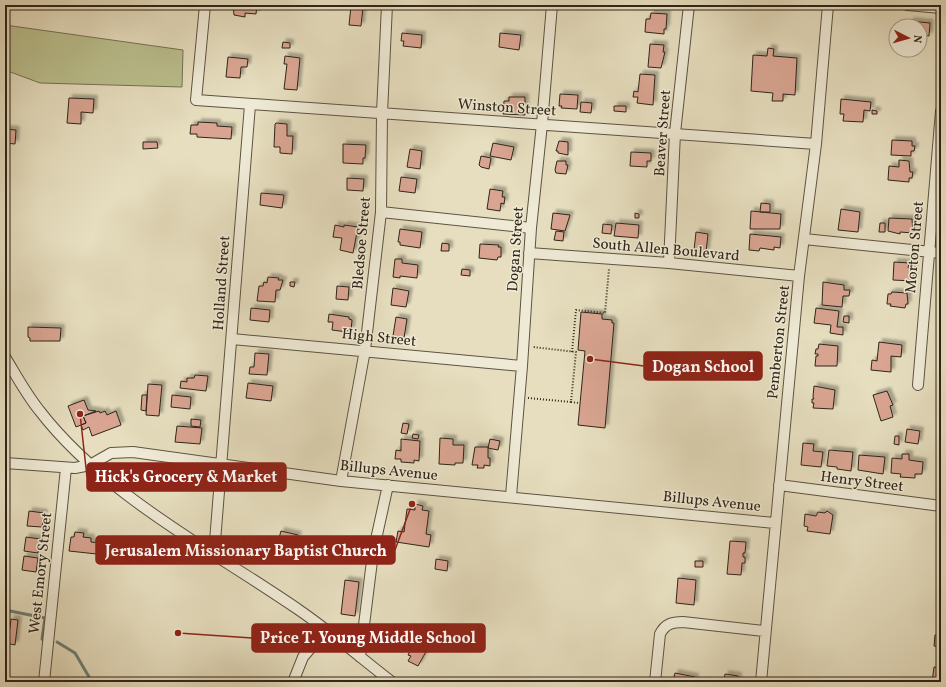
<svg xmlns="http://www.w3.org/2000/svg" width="946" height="687" viewBox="0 0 946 687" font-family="Vollkorn,serif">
<defs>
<filter id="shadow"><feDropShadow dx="3.5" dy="-3.5" stdDeviation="1" flood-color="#0004"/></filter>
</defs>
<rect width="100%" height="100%" fill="#e6debf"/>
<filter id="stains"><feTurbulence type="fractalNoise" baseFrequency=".005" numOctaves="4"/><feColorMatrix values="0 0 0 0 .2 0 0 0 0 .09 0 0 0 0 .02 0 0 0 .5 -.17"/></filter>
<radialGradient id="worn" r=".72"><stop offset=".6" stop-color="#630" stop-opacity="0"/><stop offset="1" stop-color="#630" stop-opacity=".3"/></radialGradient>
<path fill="#bbc08e" stroke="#757254" d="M5,25L183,50L182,87L40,83L5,70Z"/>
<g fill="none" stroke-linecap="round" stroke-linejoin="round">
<path stroke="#6d8077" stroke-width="3" d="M5,610L45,618L42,639L43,640
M57,642L75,653L92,682"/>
</g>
<path fill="#d9a592" stroke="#2f2519" filter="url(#shadow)" d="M233,5H257L256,14L245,13V17L234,15Z
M351,6L363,7L361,26L349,25Z
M651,13L667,14L666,29H664V34L645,32L646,19H650Z
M910,21L930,23L929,36L920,35V26H909Z
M402,33L422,35L421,48L403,46L404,41H401Z
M500,33L521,35L519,50L499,47Z
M283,42L290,43V48H282Z
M650,44L664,45L663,52H665L661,68L648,67Z
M768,48L774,49L773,56L797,58L795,95L783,94V101H772L773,93L751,91L753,55L767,56Z
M285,56L300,58L297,90L284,89L287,64H284Z
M228,57L248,59L247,67H241L240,78L226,77Z
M640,74L655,75L653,105L637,103L638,97H633L634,91L638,92Z
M560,94L578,95L577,109L561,108L562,106H559Z
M509,97H525V115L503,114L504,101H509Z
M69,98L94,99L93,113L81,112V124L67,123Z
M841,99L871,102L870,111L864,110L863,122L843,121L844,114H840Z
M581,102L592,103L591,113L580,112Z
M614,106H626V112L614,111Z
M872,110L877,111V114H872Z
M198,122L217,123V126L232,127L231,139L197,137V134H190L191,125H198Z
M276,123L287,124V136H293L292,154L280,153V147H274L275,124Z
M5,129L16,130L15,144L5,143Z
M892,140L912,141V146H915L914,151H911V156L891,155Z
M559,141L568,142V155L558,153V151H556Z
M143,142H157L158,148L143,149Z
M493,143L514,147L511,160L490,156Z
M343,144L366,145L365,158H363V164L343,163Z
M410,149L422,151L420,169L407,167Z
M631,152L651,153V161H647V167L630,166Z
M481,156L491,158L489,169L481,167L479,165Z
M899,160L909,161L910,172H913L912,178H909V182L888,180L889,166L899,167Z
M557,161H566V165H568L566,174L556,173L555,170Z
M401,177L417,179L415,193L399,191Z
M347,178L364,179L363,191L347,190Z
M490,189L503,191L502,197H505L504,204L501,203L500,211L487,209Z
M261,193L284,195L282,208L260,205Z
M761,203L770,204V212H760Z
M841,209L860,212L858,232L838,230Z
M751,211L781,214L780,229H750Z
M553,213L570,215L565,231L551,229Z
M635,213L639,214V218H635Z
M889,218L912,219L913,233L900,232V234L888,231Z
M616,223L639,225L638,238L614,236Z
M880,223H885V232H879Z
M603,224L612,225L611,234L602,233Z
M335,225L344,227V225L358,227L353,253L340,250L342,238L333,237Z
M400,229L422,232L420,248L400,245V242H398Z
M556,231L564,232L563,241L554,240Z
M696,232L708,234L706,252L694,250Z
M750,234L781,237L780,248L774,247V250L760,248L759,251L749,250Z
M442,243L449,244V251H441Z
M480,244L499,245L498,247H501V257H498L497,260L479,258Z
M395,259H402V263L418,265L417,278L400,276V278L393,277Z
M894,262L909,263L908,268H914L913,281L893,280Z
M462,269L470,270V276L461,275Z
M268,277L279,278L278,280H283L280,290H276L275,302L257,301L259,286H263L264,282L267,283Z
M290,282H295L294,287L290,286Z
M823,282L844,285V290H850L849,296H843L842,307L822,305Z
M337,286L349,287L348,300L336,299Z
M393,288L409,291L406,307L391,305Z
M892,292L907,293L908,304H906L905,308L890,306L891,304H887L888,294H891Z
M939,293L941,294V306H938Z
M251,308L270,310L269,322L250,320Z
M816,308L839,311L837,327H843V335L830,333L831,325L814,323Z
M581,312L602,314V319L612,320V323H614L605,428L578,425L585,351L578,350Z
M329,314L349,317V319L352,320L351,330H347V332L332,330L333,322H328Z
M844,316H849V323L843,322Z
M396,317L407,319L404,338L393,336Z
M28,327L61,328L60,341H30V338L28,337Z
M879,342L902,345L901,357L891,356V372L871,370L872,360L877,361Z
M819,344L838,346L837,366H815L816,356H818V354H815L816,349H818Z
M255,353L269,354L267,375L249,374L250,367H254Z
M195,375L208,376L206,391L180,388L181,381L187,382V378H194Z
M248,383L273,386L271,401L246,398Z
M148,384L162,385L159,416L146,415Z
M814,386L835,390L833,409L813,408L814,403H812V399H814L813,397Z
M887,391L893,405L890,406L893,417L881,421L873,395Z
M142,395H147L146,411L141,410Z
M172,395L191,397L190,409L171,407Z
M84,400L88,410L96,411L83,416L86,423L76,427L68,406Z
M99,411L100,413L105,411L107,415L116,411L121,425L92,436L89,427L83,430L81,425L86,423L83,416Z
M191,419L201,420L200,427L191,426Z
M403,423L409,424L407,434L401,433Z
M177,426L202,428L200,444L175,442Z
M907,429L920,431L918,444L905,442Z
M413,434L419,435L418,439L412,438Z
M895,436H899V445L894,444Z
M440,438L453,439V445H464L463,463H455V465L439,464Z
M401,439L420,441L419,461L414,460V463L401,462V459H395L396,450L401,451Z
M490,439L500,441L498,450L488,448Z
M803,443L814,444L813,451L823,452L821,467L801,465Z
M475,447H488V458H490V466L484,465V468H477L478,465H472Z
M829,450L853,452L851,471L837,469V467L827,466Z
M902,454H909V460L923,462L922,474H915V478L900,477L901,474L891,473L892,458L902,459Z
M859,455L885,457L883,474L858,470Z
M415,504L423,506L422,510L429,511L426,534L431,535L429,547L396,542L398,531L404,532L407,509L415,510Z
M29,511L44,513L42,527L27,526Z
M827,511L833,515L830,534L807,531L808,527L804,526L805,514L816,516L818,512L825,513Z
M281,531L298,535L290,563L276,559L279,550L276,549Z
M75,532L84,533L83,537L91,538V542L107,544L106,555L69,551L71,537H74Z
M26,537L40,539L38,553L24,551Z
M730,541L746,542L745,553H743V557H745V563H742L741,575L727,574Z
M24,556L38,558L36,572L22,570Z
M436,559L448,561L447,571L435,569Z
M695,561H703V567H695Z
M678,578L696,580L694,605L676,603Z
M345,580L359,582L355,616L341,614Z
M11,619L18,620L15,645L5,643V627L10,628Z
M935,635H941V647L934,646Z
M415,641L428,648L418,666L408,661L411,656L408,655Z
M934,667L941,668V682H932Z
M675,673L695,677L694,682H670V680L673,681Z
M725,674L738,676V682H724Z"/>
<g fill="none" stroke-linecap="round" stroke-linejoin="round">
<defs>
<path id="minor" d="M205,5L196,100L816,144
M907,5L941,8
M381,212L531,228
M804,239L941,253
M529,253L669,263L799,276
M669,263L675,133L689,5
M232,339L522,366
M5,357C16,375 26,394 39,410C104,495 212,550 299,610C331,632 361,658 392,682
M918,385L941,111
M5,463L75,468L90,465L111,453L133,452L341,481L774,523
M341,481L365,350L381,212L382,113L387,5
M779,485L941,506
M511,496L522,366L531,228L542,124L552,5
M214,554L250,105
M360,657L373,553L388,485
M44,682L66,468
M293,682L303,657L326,630
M655,682L660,634C665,624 672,622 683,622L764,631
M761,682L799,276L816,144L828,5"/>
</defs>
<use href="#minor" stroke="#5d5342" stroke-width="12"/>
<path stroke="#2f2519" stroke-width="2" stroke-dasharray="1 2" stroke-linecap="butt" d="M572,352L576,310L605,313L609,269
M528,398L571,402L576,352L533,347
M571,402L579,403"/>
<use href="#minor" stroke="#efead5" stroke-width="10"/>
</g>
<g text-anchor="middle" stroke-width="3" stroke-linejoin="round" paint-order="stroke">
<g font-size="15" fill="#2f2519" stroke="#efead5">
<text transform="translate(507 107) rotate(4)" y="5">Winston Street</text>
<text transform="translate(662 133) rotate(-86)" y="5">Beaver Street</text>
<text transform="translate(361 243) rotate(-85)" y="5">Bledsoe Street</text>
<text transform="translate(914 247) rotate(-85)" y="5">Morton Street</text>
<text transform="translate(515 249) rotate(-86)" y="5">Dogan Street</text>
<text transform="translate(666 249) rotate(5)" y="5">South Allen Boulevard</text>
<text transform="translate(221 283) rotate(-86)" y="5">Holland Street</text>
<text transform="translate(379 337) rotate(6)" y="5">High Street</text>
<text transform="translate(778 342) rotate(-84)" y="5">Pemberton Street</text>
<text transform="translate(389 470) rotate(6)" y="5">Billups Avenue</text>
<text transform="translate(862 481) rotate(7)" y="5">Henry Street</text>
<text transform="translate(712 501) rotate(6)" y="5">Billups Avenue</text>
<text transform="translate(40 573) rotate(-84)" y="5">West Emory Street</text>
</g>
</g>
<path fill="none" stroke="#8f2418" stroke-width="1.5" d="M590 359L644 366M80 414L87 477M412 504L395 550M178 633L252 638"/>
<g fill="#8f2418" stroke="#efead5" stroke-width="1.5">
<circle cx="590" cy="359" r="4"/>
<circle cx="80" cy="414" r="4"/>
<circle cx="412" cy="504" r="4"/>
<circle cx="178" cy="633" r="4"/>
</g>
<g fill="#8f2418" stroke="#8f2418" stroke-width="1.5">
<rect x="644" y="352" width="118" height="28" rx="4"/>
<rect x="87" y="463" width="199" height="28" rx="4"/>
<rect x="96" y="536" width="299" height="28" rx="4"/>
<rect x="252" y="624" width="233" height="28" rx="4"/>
</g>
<g font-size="16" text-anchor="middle" font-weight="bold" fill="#fff">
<text x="703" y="372">Dogan School</text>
<text x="186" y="482">Hick's Grocery &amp; Market</text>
<text x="246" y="556">Jerusalem Missionary Baptist Church</text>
<text x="368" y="643">Price T. Young Middle School</text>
</g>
<rect width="946" height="687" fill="none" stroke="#e6debf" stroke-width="20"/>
<rect x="6" y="6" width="934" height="675" fill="none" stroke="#2f2519" stroke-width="2"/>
<rect x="10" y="10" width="926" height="667" fill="none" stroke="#2f2519"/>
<g transform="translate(908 38) rotate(96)"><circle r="19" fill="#efead5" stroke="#a29b8a"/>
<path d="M0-3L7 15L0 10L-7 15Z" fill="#8f2418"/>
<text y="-6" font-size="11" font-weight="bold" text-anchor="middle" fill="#2f2519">N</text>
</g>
<rect width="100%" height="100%" filter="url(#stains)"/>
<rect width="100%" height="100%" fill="url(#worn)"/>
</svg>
